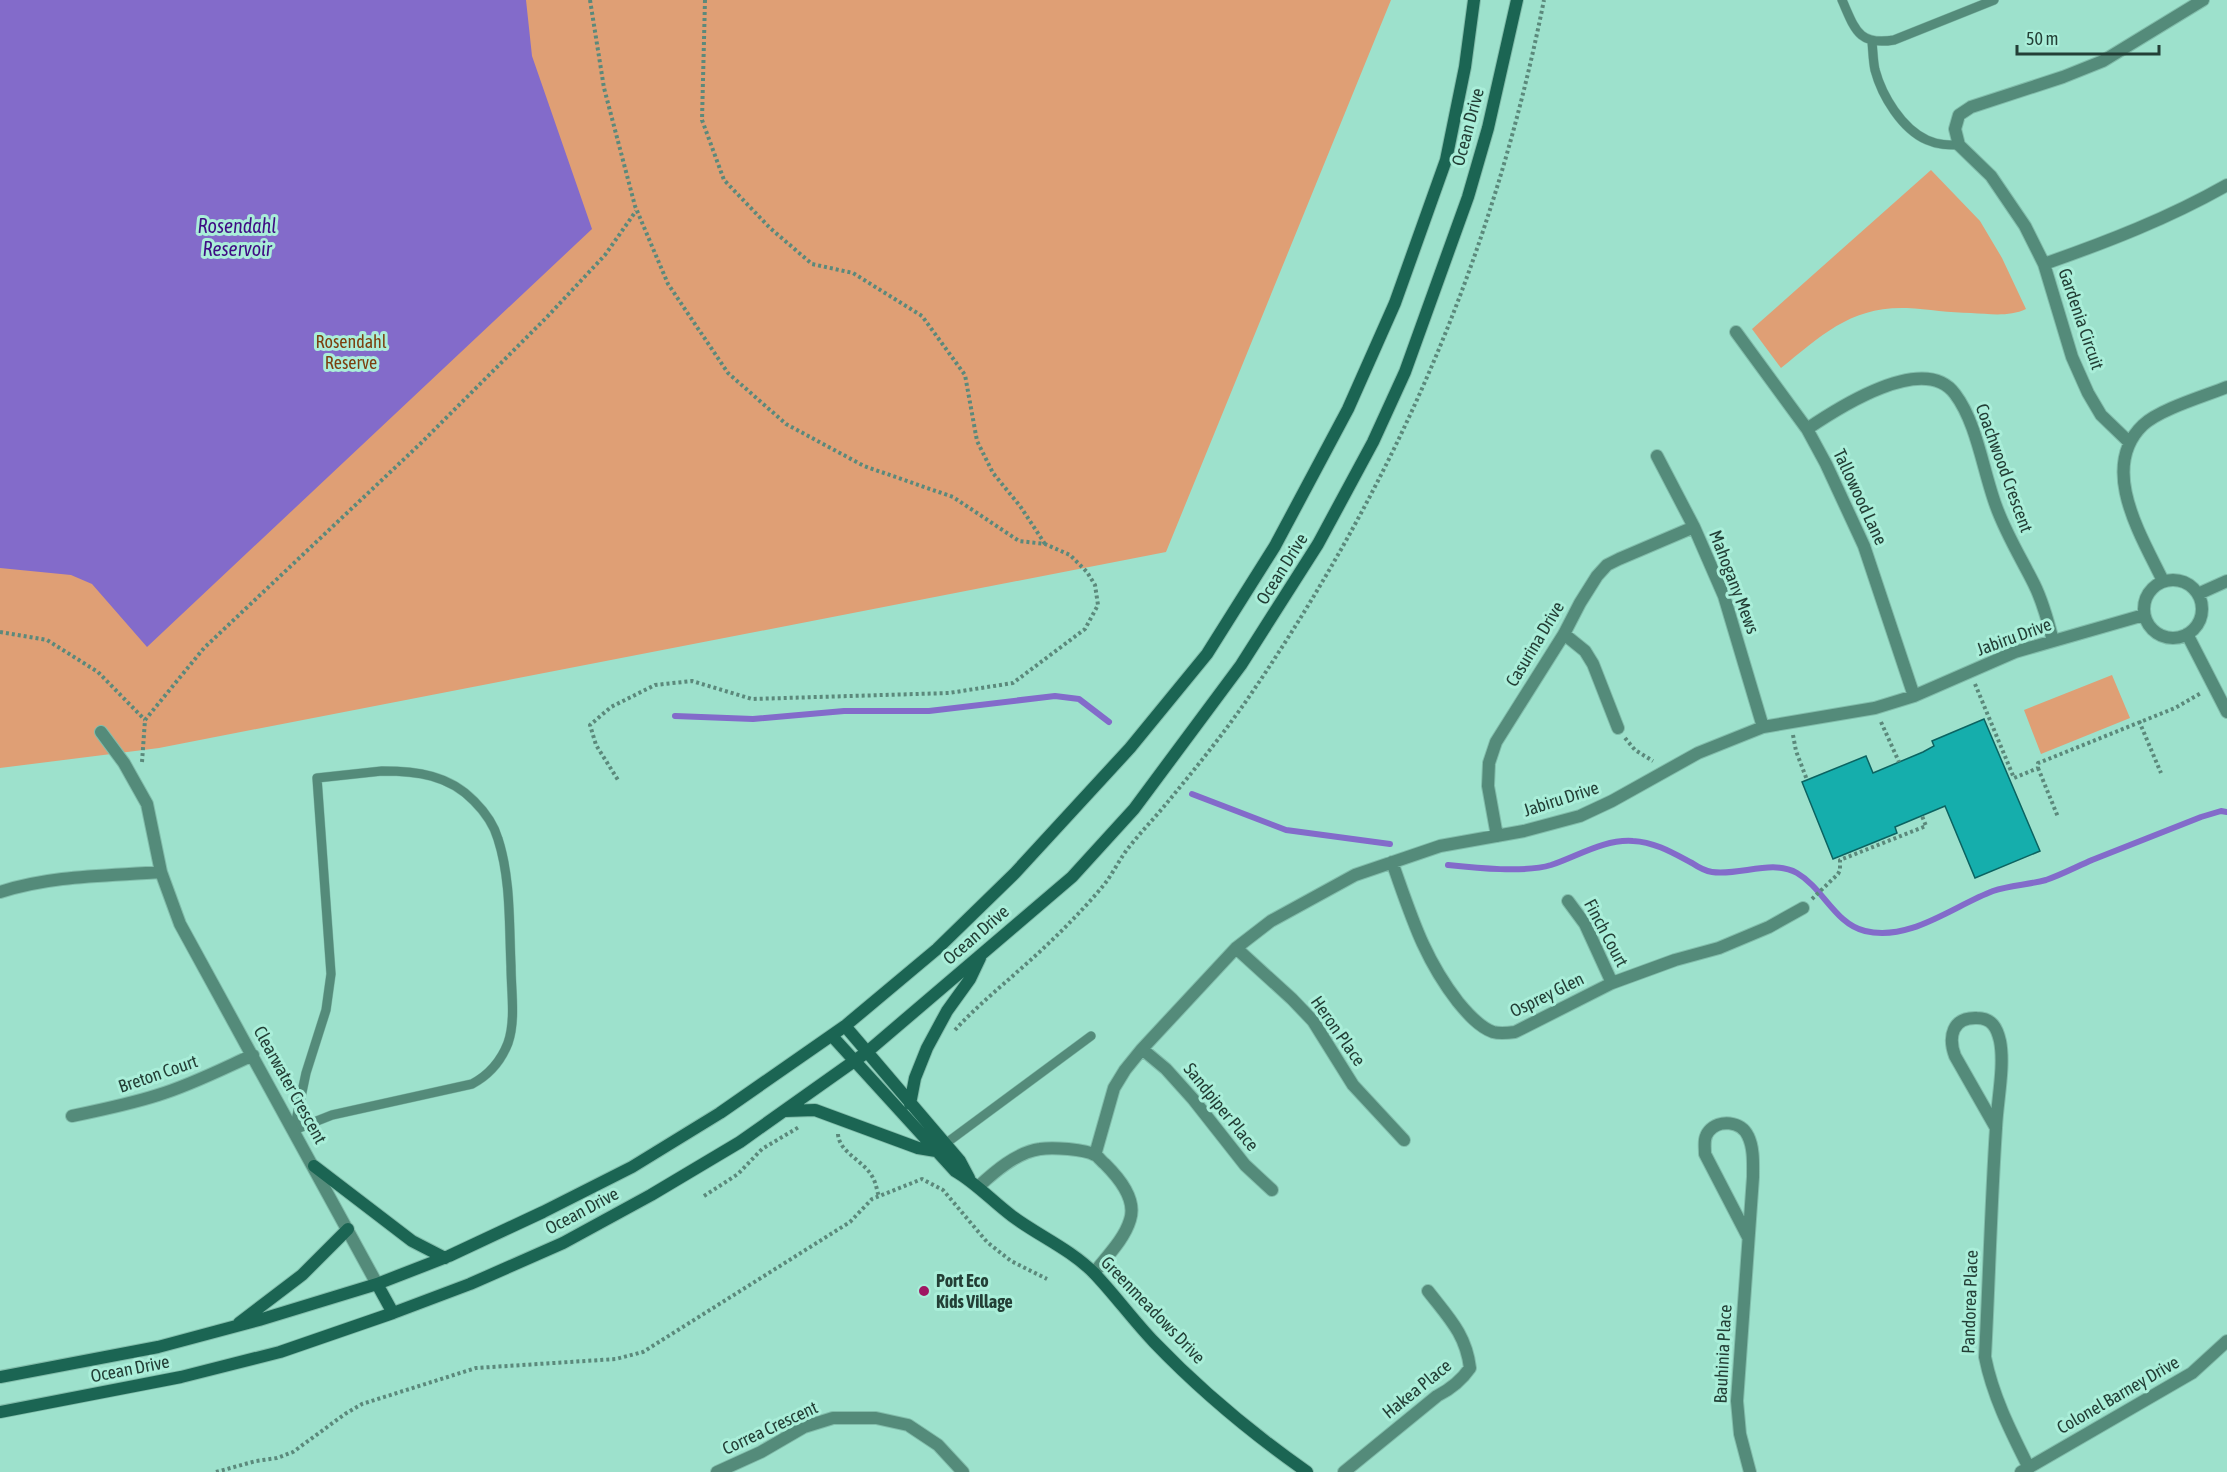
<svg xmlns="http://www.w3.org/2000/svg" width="2227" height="1472" viewBox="0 0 2227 1472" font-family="'Asap Condensed',sans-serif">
<rect width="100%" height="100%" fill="#9de1cc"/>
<path fill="#df9f75" d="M0,0H1391L1166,552L159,748L0,768Z
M1931,170L1980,221L2002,258L2026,309C2009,317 1990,314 1971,313C1950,313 1928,309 1907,308C1851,306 1822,335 1781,368L1752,329Z
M2112,675L2130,718L2041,754L2024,710Z"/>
<path fill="#836bca" d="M0,0H526L532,56L592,229L147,647L92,584L71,575L0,568Z"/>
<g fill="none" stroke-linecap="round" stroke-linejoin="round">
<path stroke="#836bca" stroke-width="6" d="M675,716L753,719L844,711H929L1055,696L1079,699L1109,722
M1192,794L1286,830L1390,844
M1448,865C1476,868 1525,873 1551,865C1578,856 1604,839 1633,841C1655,842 1673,853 1692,863C1698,867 1705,871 1712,872C1740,876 1772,859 1797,873C1823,888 1835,924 1865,931C1910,942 1953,906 1993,891C2010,885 2028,885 2046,880C2061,875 2076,867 2092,860C2128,846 2165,831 2201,817L2221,811L2227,812"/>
</g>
<path fill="#15aeac" stroke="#0b6361" stroke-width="1.5" d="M1984,719L2040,851L1975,878L1945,806L1895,827L1897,833L1833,859L1802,782L1866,756L1873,773L1923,752L1934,746L1932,741Z"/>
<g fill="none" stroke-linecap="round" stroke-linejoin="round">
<defs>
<path id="lane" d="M1842,0C1855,29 1858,46 1894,40L1994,0
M1872,42C1873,51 1873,61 1875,70C1882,96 1902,129 1927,140C1938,145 1948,145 1959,145
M382,771C417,771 449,775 474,801C485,812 494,825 498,839C511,879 509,925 511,966C511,991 516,1020 508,1043C501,1061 489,1075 472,1084L332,1115L294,1130L306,1073L326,1010L331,974L317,778Z
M945,1144L1091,1036"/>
<path id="street" d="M2044,264C2107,242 2169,218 2227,185
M1736,332L1807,429L1826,464L1864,546L1914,696
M1807,429C1838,408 1924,352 1955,394C1977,423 1983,471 1996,506C2006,534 2021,558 2034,584C2043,602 2048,621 2053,641
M2129,442L2101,415L2088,393L2072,357L2044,264L2025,226L1991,176L1959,145L1955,129L1959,115L1971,107L2063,77L2103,61L2203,0
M1657,456L1694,527L1724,596L1763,727
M2144 609a29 29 0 1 1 58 0a29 29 0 1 1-58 0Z
M2163,581C2142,537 2098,468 2143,425C2160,409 2205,396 2227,387
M2198,594L2227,581
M1564,634L1585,651L1593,664L1618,728
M2187,634L2227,712
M101,732L124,763L147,804L161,872
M1497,836L1488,786L1489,763L1496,742L1564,634L1580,603L1597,576L1607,565L1619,559L1694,527
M1392,862C1411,915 1423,957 1458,1002C1467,1013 1479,1027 1493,1032C1500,1034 1508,1033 1515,1032L1612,983L1675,960L1719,948L1769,927L1803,908
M0,892C52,875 107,876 161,872L180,924L377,1284
M1568,901L1585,924L1612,983
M1236,948L1292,999L1313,1021L1353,1085L1404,1140
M1142,1049L1166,1069L1193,1099L1245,1165L1272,1190
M72,1116C101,1110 130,1104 158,1095C191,1085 222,1069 253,1055
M1996,1128L1955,1056C1948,1037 1952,1017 1977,1018C1992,1018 1997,1028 2000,1041C2005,1066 1997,1102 1996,1128C1991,1204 1989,1281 1985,1357C1993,1397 2011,1432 2029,1468
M1095,1155L1114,1088L1125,1070L1142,1049L1236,948L1271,921L1355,875L1440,846L1524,831L1580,816L1612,801L1698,753L1763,727L1875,708L1914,696L2015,652L2144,615
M978,1187C994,1172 1017,1152 1040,1149C1052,1147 1085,1149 1095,1155C1098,1156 1102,1162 1105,1164C1119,1178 1137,1199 1130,1220C1124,1240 1106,1257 1094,1273
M1748,1237L1705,1154C1705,1146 1703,1138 1709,1131C1719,1119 1741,1121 1748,1136C1754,1148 1753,1164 1753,1177L1737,1401L1740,1434L1750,1472
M717,1472L761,1452L804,1427L833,1418H876L908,1425L938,1445L963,1472
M1344,1472L1437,1396C1451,1389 1461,1381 1470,1368C1466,1334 1448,1317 1428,1291
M2021,1472L2192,1373L2227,1341"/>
<path id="secondary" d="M845,1026L960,1161L969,1178
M832,1036L955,1171C976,1183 992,1201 1012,1216C1039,1236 1070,1249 1094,1273C1115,1295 1133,1320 1154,1342C1200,1390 1253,1434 1307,1472
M910,1104L915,1078L927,1048L947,1011L970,979L980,958
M785,1111L815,1110L918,1148L936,1151
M314,1166L412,1241L445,1258
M377,1284L393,1313
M239,1323L302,1275L348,1229
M0,1377L158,1347L259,1320L377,1284L449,1256L543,1212L632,1167L720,1113L845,1026L937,949L1015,873L1130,748L1207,654L1275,546L1348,409L1395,303L1446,160L1465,67L1474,0
M0,1412L181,1377L280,1352L393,1313L470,1284L563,1243L651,1195L740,1142L867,1052L1072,877L1134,809L1241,665L1318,544L1373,442L1405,372L1468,197L1488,128L1517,0"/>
</defs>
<use href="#lane" stroke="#82bdab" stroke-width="10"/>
<use href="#street" stroke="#82bdab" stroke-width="14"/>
<use href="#secondary" stroke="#82bdab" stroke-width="14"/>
<path stroke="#5b897b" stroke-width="4" stroke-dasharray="3 3" stroke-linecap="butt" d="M590,0L604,88L635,206L668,284L728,373L786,424L864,466L953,497L1019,541L1045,544L1070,555L1087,572L1095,585L1098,605L1085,629L1013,683L949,693L752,699L692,681L655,685L611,707L590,725L596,745L618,780
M705,0L702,120L724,180L770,228L812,264L853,273L922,316L965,375L977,441L993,473L1020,506L1045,544
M0,632L47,640L98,672L145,720
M1975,684L2014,778L2038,768V763L2041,762L2175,708L2201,693
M2139,721L2161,773
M1881,722L1899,762
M1793,735L1796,751L1807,780
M1625,738L1635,750L1653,761
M142,762L145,720L204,648L420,444L547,317L605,255L636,211
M2038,768L2058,817
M1812,899L1838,874L1840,870V860L1926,826L1922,816
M955,1030C974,1009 996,991 1017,972C1047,946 1077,917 1103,886C1112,875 1118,862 1126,851C1138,835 1153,820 1166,804C1195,769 1225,732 1251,694C1398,478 1493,256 1544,0
M838,1134C839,1153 865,1161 873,1178C876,1183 877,1191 879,1197
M704,1196L738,1174L762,1149L799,1127
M216,1472L256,1461L277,1458L293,1452L345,1414L362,1404L476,1368L616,1359L643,1352L850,1222L872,1199L922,1179L943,1190L987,1242L1011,1261L1047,1279"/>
<use href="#lane" stroke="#548b7a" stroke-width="9"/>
<use href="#street" stroke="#548b7a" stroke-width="12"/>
<use href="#secondary" stroke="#1b6553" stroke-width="12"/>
</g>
<circle fill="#9f1562" stroke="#aaeed9" stroke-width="2" cx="924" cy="1291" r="6"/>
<g text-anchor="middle" stroke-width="6" stroke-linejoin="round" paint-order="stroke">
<g font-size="18" fill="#233f36" stroke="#aaeed9">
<text transform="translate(1468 127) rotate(-75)" y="6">Ocean Drive</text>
<text transform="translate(2081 319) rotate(71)" y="6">Gardenia Circuit</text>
<text transform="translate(2004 468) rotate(70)" y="6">Coachwood Crescent</text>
<text transform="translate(1860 497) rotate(65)" y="6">Tallowood Lane</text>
<text transform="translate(1282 569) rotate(-58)" y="6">Ocean Drive</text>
<text transform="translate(1734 582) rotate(69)" y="6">Mahogany Mews</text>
<text transform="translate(2014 637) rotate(-20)" y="6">Jabiru Drive</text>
<text transform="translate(1535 644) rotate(-59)" y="6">Casurina Drive</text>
<text transform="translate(1561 799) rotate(-18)" y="6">Jabiru Drive</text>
<text transform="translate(1606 933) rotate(62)" y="6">Finch Court</text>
<text transform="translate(976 935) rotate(-41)" y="6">Ocean Drive</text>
<text transform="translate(1547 995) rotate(-26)" y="6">Osprey Glen</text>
<text transform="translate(1338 1031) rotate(55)" y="6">Heron Place</text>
<text transform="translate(158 1074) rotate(-19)" y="6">Breton Court</text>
<text transform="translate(290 1085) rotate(61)" y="6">Clearwater Crescent</text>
<text transform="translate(1221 1107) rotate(51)" y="6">Sandpiper Place</text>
<text transform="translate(582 1211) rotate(-28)" y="6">Ocean Drive</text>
<text transform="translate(1970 1302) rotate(-88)" y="6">Pandorea Place</text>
<text transform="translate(1153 1310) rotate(46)" y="6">Greenmeadows Drive</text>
<text transform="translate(1723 1354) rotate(-87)" y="6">Bauhinia Place</text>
<text transform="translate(130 1369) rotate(-11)" y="6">Ocean Drive</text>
<text transform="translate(1417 1389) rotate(-39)" y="6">Hakea Place</text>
<text transform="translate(2118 1395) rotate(-30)" y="6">Colonel Barney Drive</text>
<text transform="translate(770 1428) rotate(-25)" y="6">Correa Crescent</text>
</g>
<g font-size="18" fill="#7d400f" stroke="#aaeed9">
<text x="351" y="348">Rosendahl<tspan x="351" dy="21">Reserve</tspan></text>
</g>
<g font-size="18" font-weight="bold" fill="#233f36" stroke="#aaeed9" text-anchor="start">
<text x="936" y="1287">Port Eco<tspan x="936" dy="21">Kids Village</tspan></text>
</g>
<g font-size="20" font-style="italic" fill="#3f0c83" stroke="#aaeed9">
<text x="237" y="233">Rosendahl<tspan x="237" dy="23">Reservoir</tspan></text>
</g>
</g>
<path d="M2017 45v9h142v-9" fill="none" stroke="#233f36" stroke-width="3"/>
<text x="2026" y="45" font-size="18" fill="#233f36" stroke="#aaeed9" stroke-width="4.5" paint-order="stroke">50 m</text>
</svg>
